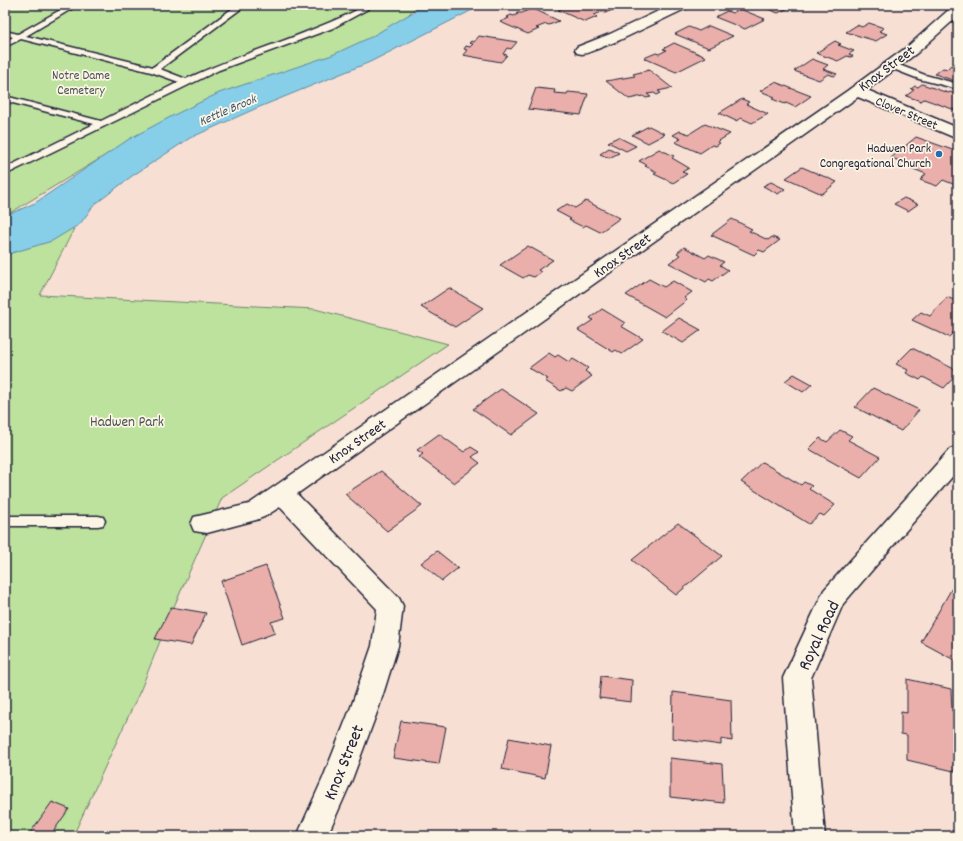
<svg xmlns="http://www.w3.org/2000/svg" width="963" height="841" viewBox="0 0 963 841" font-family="Dekko,sans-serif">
<rect width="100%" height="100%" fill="#f7e0d3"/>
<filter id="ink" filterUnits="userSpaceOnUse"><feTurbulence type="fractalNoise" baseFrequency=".025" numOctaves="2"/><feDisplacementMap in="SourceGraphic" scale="8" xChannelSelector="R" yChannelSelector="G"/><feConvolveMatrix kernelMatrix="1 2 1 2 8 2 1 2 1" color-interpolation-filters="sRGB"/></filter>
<g filter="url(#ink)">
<path fill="#bce29d" stroke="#6f826c" d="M5,5H418L394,29L106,155L5,216Z
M5,220L74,229L40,295L315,309L448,344L222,498L172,611L141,689L73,836H5Z"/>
<path fill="#87cee8" stroke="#5f89a3" d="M425,5H482L370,62L257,108L190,138L132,176L94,205L80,224L52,241L5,255V216L35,203L129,139L174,115L219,93L332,55L371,37Z"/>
<path fill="#eaafaa" stroke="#22223b" d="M565,5H606L615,9L605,13L602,12L594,15L597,17L585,22L558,10L567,6Z
M758,5H795L778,13Z
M532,8L559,21L549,25L546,24L536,28L539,29L528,34L500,22L509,18L507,17L511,15L514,16L518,14L516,13H522Z
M740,9L765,19L745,29L715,17L727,11L732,13Z
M869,23L884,28L879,31L887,34L876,41L846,32L857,25L862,27Z
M709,26L733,36L709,48L675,34L689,27L699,31Z
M479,36L517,42L511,49L507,48L503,54L507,55L501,62L463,55L467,50L464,49L466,46L470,47L473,44L469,43L471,41L474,42Z
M835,41L841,44L838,45L854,51L849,54L853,56L851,57L847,56L838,61L816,53Z
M674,43L706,57L676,72L644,58L656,53L659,54L667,50L663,49Z
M812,59L828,65L823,69L837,74L834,76L828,74L819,80L794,71Z
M951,65L958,68V82L935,74L943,68L947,69Z
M649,70L672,88L658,91L661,93L657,95L654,93L647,94L651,97L646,98L643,96L629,99L606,81L635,76L633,74Z
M775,82L811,96L795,107L786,103L785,104L772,99L775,97L760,91Z
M922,84L948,93L950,92L958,95L956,96L958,97V111L924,99L921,101L906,96L914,90L911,89L915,86L918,87Z
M536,88L555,90L554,93L567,94L568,92L588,94L581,115L528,109Z
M742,99L749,102L746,104L768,114L752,123L741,118L736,121L719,113Z
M705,124L730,134L717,142L720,143L716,146L712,145L700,153L675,142L681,139L673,135L680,131L689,134Z
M649,126L665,134L648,143L632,135Z
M618,137L636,146L626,151L608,142Z
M916,137L958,152V186L943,180L937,186L920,180L926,174L901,164L903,162L891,158Z
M609,148L619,153L609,158L600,154Z
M659,149L674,156L672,158L689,168L682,172L687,174L673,183L654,174L657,172L645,166L647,165L639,161Z
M802,167L837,182L822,194L786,178Z
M771,182L785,189L778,194L763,186Z
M904,198L918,204L908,211L894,204Z
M586,201L620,218L600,232L586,225L583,227L569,220L571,219L556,211L567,204L575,208Z
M732,219L752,229L749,231L768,240L772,237L780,240L764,252L759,250L754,255L711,235Z
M528,246L553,260L538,270L541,272L534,277L528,275L523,278L500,265Z
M684,247L705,258L709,255L724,262L720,265L728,270L713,281L709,279L706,282L669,263L680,255L677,253Z
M649,279L664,287L673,281L692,292L684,298L687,300L665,317L626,295Z
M449,288L483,308L455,327L421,307Z
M947,297L958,302V332L955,331L949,337L912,320L921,312L930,316Z
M602,309L625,323L621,326L643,339L622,354L616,350L613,352L578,330L593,320L590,318Z
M679,318L701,330L683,343L662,331Z
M912,348L958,371V373L944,388L923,377L920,380L906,373L908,370L896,364Z
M549,353L555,357L558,355L569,362L573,359L588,368L585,371L592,376L572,391L566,388L561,391L545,381L548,379L529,368Z
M794,374L812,384L803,392L785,381Z
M873,388L919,410L901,431L855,407Z
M501,389L539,414L511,435L473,409Z
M840,430L852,436L848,440L880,457L861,478L809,449L820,438L827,442Z
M439,434L464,452L471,447L479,452L472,457L480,463L454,483L419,457L423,454L417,450Z
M762,462L801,485L804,482L812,486L809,489L835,505L824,516L820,514L809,524L741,482Z
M381,471L422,506L387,531L345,494Z
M678,523L722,556L676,595L632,560Z
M437,551L458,568L442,581L421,563Z
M266,566L285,618L271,622L275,633L242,645L221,581Z
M952,588L958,591V662L921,642Z
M171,607L206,613L191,645L155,639Z
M601,676L632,680L631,702L599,698Z
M907,679L951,689L952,711L958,712V772L907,760V735L901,734V712L907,713Z
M673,692L731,700L732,741L721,739V745L672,738Z
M401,721L446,727L439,764L393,758Z
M509,738L551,746L545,778L502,769Z
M670,758L722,764L724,803L670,797Z
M52,802L69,809L50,836H36L30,833Z"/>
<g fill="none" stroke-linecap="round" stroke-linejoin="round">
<defs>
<path id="lane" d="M69,5H78L26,36L153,67L237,5H246L160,69L186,79C242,53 302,37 357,10L343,5H356L368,9L333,28L219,70L5,175V168L94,124L5,101V96L101,121L179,82L151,72L21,39L5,47V42L13,37L5,35V31L18,34Z
M888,63H894L925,75L958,84V89L919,79L888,67Z
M5,516H98L103,517L105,521L103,525L98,526H5Z"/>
<path id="street" d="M671,5H689L687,8L620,40L587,53L582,54L577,53L575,50L577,47L610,34Z
M958,5V16L917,53L867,90L958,128V139L858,97L297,494L399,598L403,606L398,646L379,707L351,782L327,836H297L323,778L351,707L372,646L377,609L280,507L264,517L256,520L207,533L194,531L191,524L194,517L249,504L847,91L907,47L953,6Z
M958,447V470L843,604L811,678L825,836H795L783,678L824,590L950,449Z"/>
</defs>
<use href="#lane" stroke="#22223b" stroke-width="3"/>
<use href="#street" stroke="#22223b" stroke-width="3"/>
<use href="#lane" fill="#fcf5e5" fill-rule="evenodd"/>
<use href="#street" fill="#fcf5e5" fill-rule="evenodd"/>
</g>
</g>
<circle fill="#1f6fb2" stroke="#fcf5e5" stroke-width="1.5" cx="939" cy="154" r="4"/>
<g text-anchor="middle" stroke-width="3.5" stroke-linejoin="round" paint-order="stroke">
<g font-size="13" fill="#485254" stroke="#fcf5e5">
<text x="81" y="79">Notre Dame<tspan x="81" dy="15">Cemetery</tspan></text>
</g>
<g font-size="13" font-style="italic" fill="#40566f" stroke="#fcf5e5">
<text transform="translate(227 109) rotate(-23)" y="5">Kettle Brook</text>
</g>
<g font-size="13" fill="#22223b" stroke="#fcf5e5">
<text transform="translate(907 112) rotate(23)" y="5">Clover Street</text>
</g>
<g font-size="13" fill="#22223b" stroke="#fcf5e5" text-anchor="end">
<text x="931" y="152">Hadwen Park<tspan x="931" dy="15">Congregational Church</tspan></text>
</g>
<g font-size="15" fill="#22223b" stroke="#fcf5e5">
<text transform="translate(886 68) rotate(-37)" y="5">Knox Street</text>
<text transform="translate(622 255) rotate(-35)" y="5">Knox Street</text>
<text transform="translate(357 441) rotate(-35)" y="5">Knox Street</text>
</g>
<g font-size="15" fill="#485254" stroke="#fcf5e5">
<text x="127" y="426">Hadwen Park</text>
</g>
<g font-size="18" fill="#22223b" stroke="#fcf5e5">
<text transform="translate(818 635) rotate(-65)" y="6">Royal Road</text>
<text transform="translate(343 762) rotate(-68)" y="6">Knox Street</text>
</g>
</g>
<rect width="963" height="841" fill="none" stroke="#fcf5e5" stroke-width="20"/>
<rect x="10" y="10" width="943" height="821" fill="none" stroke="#22223b" stroke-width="1.5" filter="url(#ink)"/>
</svg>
